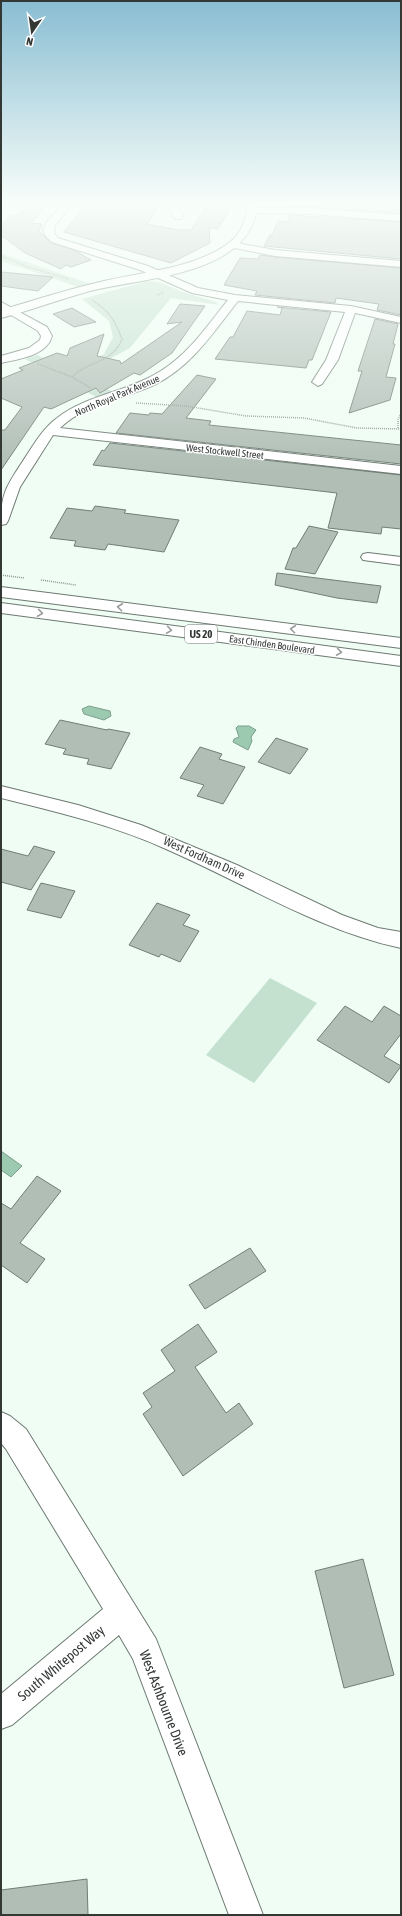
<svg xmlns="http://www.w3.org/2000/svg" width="402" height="1916" viewBox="0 0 402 1916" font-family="'Asap Condensed',sans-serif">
<rect width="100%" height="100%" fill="#effdf4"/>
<path fill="#c4e1d0" d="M1,253L91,284L78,287L1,261Z
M147,281L159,282L183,292L216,302L219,305L171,298L130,348L78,376L114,392L96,397L25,359L37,355L71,371L104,354L113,337L109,321L82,299Z
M270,978L317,1003L254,1083L206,1055Z"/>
<path fill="#9ccab0" stroke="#7c9e8b" d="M89,706L110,711L111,716L104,720L84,714L82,709Z
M238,726H249L256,730L251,737L252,741L248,750L233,742L234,739L239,737L236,728Z
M1,1151L22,1166L11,1177L1,1170Z"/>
<path fill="#b0beb6" stroke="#717e76" d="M28,203H49L31,223L42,224L39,231L51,243L74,250L91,260L71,267L66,265L61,269L25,253L1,235V226L11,215L17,216Z
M88,203H161L147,224L179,230H191L208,204L229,206L227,209H230L218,229L209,228L210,243L171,263L64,232Z
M290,203L401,204V214L290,206Z
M289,215L401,222V259L264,246L270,235H272L278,221L289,222Z
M260,255L275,257L401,268V315L377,310L379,304L336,298L335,303L255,295L257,291L224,285L240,258L258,259Z
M1,272L53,277L38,291L1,286Z
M180,304L205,306L172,353L140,375L134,373L100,393L96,388L51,409L44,407L1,470V430H5L22,407L1,398V379L23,370L19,368L52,355L57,353L67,356L70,348L104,334L97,356L120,361L121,364L182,322L167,324Z
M277,307L331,312L312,360H309L306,368L215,359L230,337H233L247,311L280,315L282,308Z
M72,308L96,322L74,327L53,314Z
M375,319L398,324L393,344H395L386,377L396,378L390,400L349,413L362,371H358Z
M197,375L216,379L186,418L211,421L209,425L401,445V464L116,433L130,413L149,415L150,413L162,414Z
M110,443L401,475V529L382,527L381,534L328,528L337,493L93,465L102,450L104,451Z
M95,506L126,510L124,513L179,520L164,552L108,544L105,550L74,546L76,541L50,538L67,508L92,511Z
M309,526L338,532L315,574L285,569L293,548H296Z
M277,573L381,586L377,603L337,598L275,585Z
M60,720L107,730L108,729L130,733L111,769L87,764L89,759L63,754L66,749L45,744Z
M276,738L308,749L290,774L258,762Z
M200,747L222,754L219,759L245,767L223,804L197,796L204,785L180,778Z
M34,846L55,852L31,890L1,882V849L28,856Z
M41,883L75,891L61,918L27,910Z
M157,903L190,915L183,925L199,931L180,962L161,954L159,957L129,945Z
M345,1006L372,1022L384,1006L401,1016V1034L384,1056L401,1066L389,1083L317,1040Z
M37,1176L61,1191L20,1243L45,1259L27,1283L1,1265V1203L11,1209Z
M250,1248L266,1271L205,1309L189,1285Z
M198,1324L217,1352L195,1367L226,1413L239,1403L253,1424L183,1476L143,1414L152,1407L143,1393L175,1371L161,1350Z
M363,1559L394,1675L344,1688L315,1571Z
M87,1879L88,1915H1V1890Z"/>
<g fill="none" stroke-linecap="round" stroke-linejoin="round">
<defs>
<path id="street" d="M63,203H73L55,225L54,233L58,238L148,266L198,288L235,295L351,306L401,317V323L355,313L338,360L322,384L318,386L312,382L326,360L345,312L238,301C213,333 191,367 154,385C123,399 85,404 60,428L401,466V474L53,435L20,487L8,521L6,524L1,525C1,493 6,487 23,461C33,446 42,429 57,418C86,395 127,392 159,372C188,355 207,326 228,300L192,293L140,270L52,242L46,236L43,230L47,222Z
M174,203H184L180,208L183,217L181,219H175L170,208Z
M252,208H311L401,215V221L311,214L249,213L247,211Z
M232,242L275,250L401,261V267L275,256L229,247L227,245L229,243Z
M1,302L47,327L52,336C47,356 18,359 1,363V356L29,348L40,340L41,336L38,331L1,309Z
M368,553L401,557V565L363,560L361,557L363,554Z
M1,786L78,805L141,825L237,865L342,915L378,928L401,932V948C318,930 244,883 166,849C113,825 57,812 1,798Z
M1,1412L10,1416L26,1429L156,1639L263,1915H229L133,1659L119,1635L12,1725L1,1729V1694L103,1609L6,1449L1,1443Z"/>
<path id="secondary" d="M248,203H258C252,275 148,277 94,290C63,298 32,310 1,318V310C35,300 69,289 104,281C146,271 193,269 229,243C242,233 246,219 248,203Z"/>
<path id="primary" d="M1,587L401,638V648L1,597Z
M1,603L401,656V666L1,613Z"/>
</defs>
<use href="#street" stroke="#6d7972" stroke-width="2"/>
<use href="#secondary" stroke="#6d7972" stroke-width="2"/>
<use href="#primary" stroke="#6d7972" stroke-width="2"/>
<path stroke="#919a94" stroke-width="1.5" stroke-dasharray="1 1" stroke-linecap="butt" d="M1,211L9,203
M1,256L28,267L68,279
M157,295L164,292
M38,364L72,377L91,388
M72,377C90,359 111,365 122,339C114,319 110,312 92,300
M136,403L186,406L246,416L304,418L357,428L401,429
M398,428V420L401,413
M1,575L24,578
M41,580L76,585"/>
<use href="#street" fill="#fff" fill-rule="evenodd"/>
<use href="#secondary" fill="#fff" fill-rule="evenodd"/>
<use href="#primary" fill="#fff" fill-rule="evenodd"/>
</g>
<defs><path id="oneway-chevron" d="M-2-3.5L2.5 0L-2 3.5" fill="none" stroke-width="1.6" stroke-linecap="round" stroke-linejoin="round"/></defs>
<g stroke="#999c9a">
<use href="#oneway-chevron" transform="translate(120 607) rotate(-173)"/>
<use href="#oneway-chevron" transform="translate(40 613) rotate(8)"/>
<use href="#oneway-chevron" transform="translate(293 629) rotate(-173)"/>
<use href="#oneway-chevron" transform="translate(169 630) rotate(8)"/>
<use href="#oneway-chevron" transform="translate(339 652) rotate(8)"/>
</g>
<linearGradient id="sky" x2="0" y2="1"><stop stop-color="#89bdd2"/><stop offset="0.43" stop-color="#f8fefa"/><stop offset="1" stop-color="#f8fefa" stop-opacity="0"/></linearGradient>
<rect width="402" height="471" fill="url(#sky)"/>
<g text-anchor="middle" stroke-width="3" stroke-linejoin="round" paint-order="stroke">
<g font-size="10" fill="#333835" stroke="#fff">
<text transform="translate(117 395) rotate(-23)" y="4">North Royal Park Avenue</text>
<text transform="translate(225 451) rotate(6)" y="4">West Stockwell Street</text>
<text transform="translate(272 644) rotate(8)" y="4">East Chinden Boulevard</text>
</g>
<rect fill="#fff" stroke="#707472" stroke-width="1" x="185" y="625" width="32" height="18" rx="3"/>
<g font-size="11" font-weight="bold" fill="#333835">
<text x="201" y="638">US 20</text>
</g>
<g font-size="12" fill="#333835" stroke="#fff">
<text transform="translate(204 858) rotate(24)" y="4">West Fordham Drive</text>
</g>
<g font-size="14" fill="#333835" stroke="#fff">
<text transform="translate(61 1663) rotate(-40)" y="5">South Whitepost Way</text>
<text transform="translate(164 1703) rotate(69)" y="5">West Ashbourne Drive</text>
</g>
</g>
<rect width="402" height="1916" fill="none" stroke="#333835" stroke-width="4"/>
<g transform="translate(32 32) rotate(193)" stroke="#ffffff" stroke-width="3" paint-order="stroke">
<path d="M0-3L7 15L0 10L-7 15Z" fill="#333835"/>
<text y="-6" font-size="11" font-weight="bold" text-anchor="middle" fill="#333835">N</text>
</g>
</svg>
